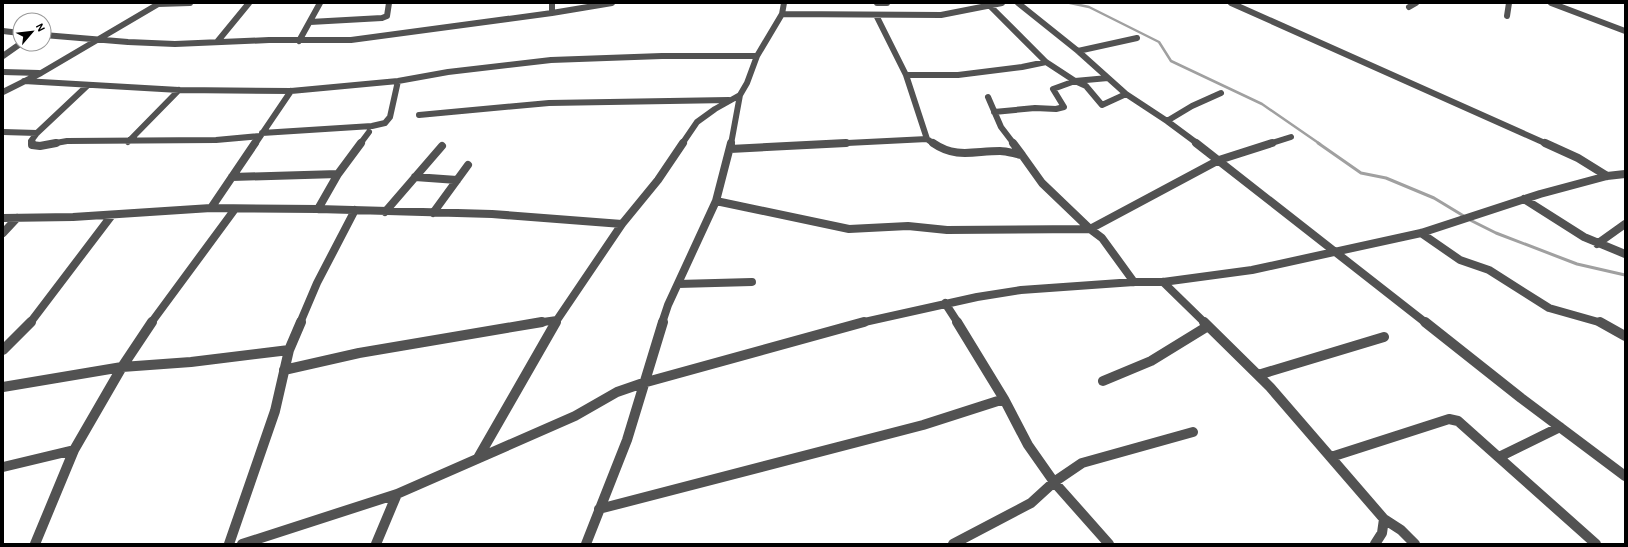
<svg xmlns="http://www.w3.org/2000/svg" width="1628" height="547" viewBox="0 0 1628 547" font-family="'Alegreya Sans',sans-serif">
<rect width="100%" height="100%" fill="#fff"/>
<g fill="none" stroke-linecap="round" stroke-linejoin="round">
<path stroke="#a0a0a0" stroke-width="2.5" d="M1070,3L1089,7L1159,42L1171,61L1262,104L1320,144"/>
<path stroke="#a0a0a0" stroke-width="3" d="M1318,143L1361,173L1386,178L1434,198L1472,221L1496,233L1577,264L1625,275"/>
<path stroke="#525252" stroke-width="6" d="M552,3V13
M877,3H887
M1018,3L1078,51L1126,94L1167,121L1198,144
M1231,3L1547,144
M1551,3L1625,31
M158,4L190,3
M988,4L1046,62L1075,81L1086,86L1102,105L1126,94
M1409,7L1416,3
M782,14L941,15L1002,3
M876,15L906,75L927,139L934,144
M1507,16L1509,3
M310,22L382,18L387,16L389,3
M3,31L20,33
M44,35L128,42L175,44L269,40H351L552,13L612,3
M299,41L320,3
M217,42L249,3
M1078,51L1137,38
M3,56L20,44
M3,72L39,73
M906,75H958L1022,67L1046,62
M24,81L179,90L291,91L398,81L448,72L551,60L662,56H757
M3,92L41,73L160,3
M988,97L1001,127L1014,144
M994,112L1035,108L1056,109L1064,107L1053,89L1075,81L1108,78
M419,115L549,103L729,100
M1167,121L1192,106L1221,93
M3,132L37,133
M262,133L372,126L385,123L390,117L398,81
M128,142L179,90
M32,144L31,141L37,133L88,85
M50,144L67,141L216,140L260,136
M255,144L291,91
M360,144L369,132
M682,144L697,122L715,109L740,95
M731,144L740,95L747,83L757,56L782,14L784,3
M827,144L927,139
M1269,144L1291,137"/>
<path stroke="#525252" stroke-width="8" d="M32,143V145L40,146L56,143
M933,143C956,159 974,151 1000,151C1007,151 1015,154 1022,155L1042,183L1090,229L1102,238L1134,282
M1013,143L1022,155
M1196,143L1426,323
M1545,143L1578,158L1607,176
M730,149L846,143
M338,174L361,143
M232,177L338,174L318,209
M415,177L457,180
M1524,199L1584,237L1625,254
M716,201L849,229L908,226L947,230L1090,229L1219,160L1272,143
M211,208L255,143
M385,212L442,146
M433,213L468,165
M3,218L73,217L211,208L318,209L492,214L622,224
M3,233L17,218
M1421,233L1460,260L1489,270L1549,308L1602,323
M1597,244L1625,224
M1163,282L1205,323
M678,284L752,282
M945,303L958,323
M30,323L112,215
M151,323L235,209
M300,323L317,283L355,210
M536,323L557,320
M555,323L622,224L658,180L683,143
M662,323L668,305L716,201L731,143
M860,323L977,297L1021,290L1134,282H1163L1252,270L1421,233L1540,194L1607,176L1625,174"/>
<path stroke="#525252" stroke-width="10" d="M957,322L1004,399L1028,445L1054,482L1109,544
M1204,322L1270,387L1384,519L1382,533L1375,544
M1425,322L1521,398L1625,476
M1600,322L1625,336
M3,350L31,322
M284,370L359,353L542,322
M1258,375L1384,337
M1103,381L1151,361L1208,326
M3,387L122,367L191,362L289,350
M1331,457L1449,419L1458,421L1596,544
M1499,457L1560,427
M478,458L556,322
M3,467L74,450
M599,509L923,425L1004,399
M1384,519L1401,530L1415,544
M35,544L74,450L122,367L152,322
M229,544L275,411L289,350L301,322
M242,544L397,494L575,416L617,392L643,383L864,322
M376,544L397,494
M586,544L627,440L663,322
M953,544L1031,503L1054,482L1082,463L1193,432"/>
</g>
<rect width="1628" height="547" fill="none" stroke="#000000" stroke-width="8"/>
<g transform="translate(32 32) rotate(62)"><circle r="19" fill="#ffffff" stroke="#999999"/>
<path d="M0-3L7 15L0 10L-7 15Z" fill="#000000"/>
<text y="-6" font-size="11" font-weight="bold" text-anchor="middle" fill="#000000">N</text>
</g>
</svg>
